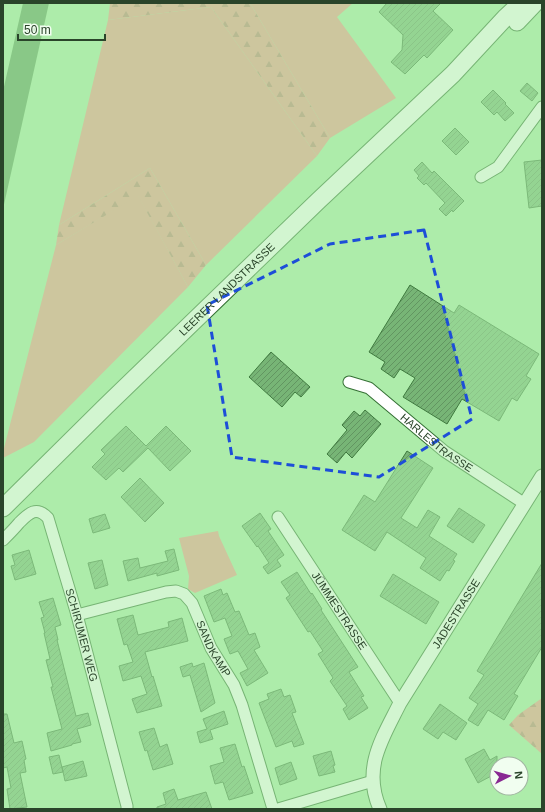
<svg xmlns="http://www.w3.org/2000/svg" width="545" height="812" viewBox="0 0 545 812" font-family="Arial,sans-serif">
<defs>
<pattern id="forest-firs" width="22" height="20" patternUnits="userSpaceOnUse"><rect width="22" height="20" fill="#f39791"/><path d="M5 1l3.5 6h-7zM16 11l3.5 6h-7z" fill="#c57d77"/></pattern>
<pattern id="building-hatch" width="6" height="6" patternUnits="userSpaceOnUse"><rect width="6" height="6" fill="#77b576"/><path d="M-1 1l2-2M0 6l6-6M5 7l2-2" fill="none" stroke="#629561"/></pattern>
</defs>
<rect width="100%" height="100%" fill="#adecaa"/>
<path fill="#f39791" d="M250,3H353L337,17L396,98L330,138Z
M211,7L317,156L206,265L150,168L59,225L108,20Z
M138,195L188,287L34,442L3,458V452L56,245Z
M218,531L219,536L237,575L195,593L188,589L189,576L179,538Z"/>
<path fill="url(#forest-firs)" d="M110,3H250L330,138L317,156L211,7L108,20Z
M150,168L206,265L188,287L138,196L56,245L59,225Z
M542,698V754L509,725L518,715Z"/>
<path fill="#5e9c5d" d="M23,3H49L3,209V91Z"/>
<path fill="url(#building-hatch)" stroke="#3f7a3f" d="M387,3H441L433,11L453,30L427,58L424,55L405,74L391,62L402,50L403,35L379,12Z
M527,83L538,93L532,101L520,91Z
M493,90L506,103L505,104L514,113L505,121L497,112L494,115L481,102Z
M455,128L469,142L456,155L442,141Z
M542,160V206L529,208L524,162Z
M422,162L432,173L434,171L464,201L453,212L452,210L446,216L439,209L445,203L426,183L424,185L417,178L419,176L414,170Z
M410,285L454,313L459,305L539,354L526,376L531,379L517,401L512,398L499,421L462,399L447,424L403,397L415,378L400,369L394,378L381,369L385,362L369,352Z
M271,352L310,387L301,397L295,392L282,407L249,377Z
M365,410L381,424L352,458L346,452L337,463L327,454L347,430L342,425L354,411L360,416Z
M126,426L146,446L166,426L191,451L170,471L148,448L123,472L119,468L106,480L92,467L105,454L101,450Z
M407,451L433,468L401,518L417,528L428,510L440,517L429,536L457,554L453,560L455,561L449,571L447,570L440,581L420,568L426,558L387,532L375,551L342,530L364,495L375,502Z
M140,478L164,503L145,522L121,497Z
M459,508L485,525L473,543L447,526Z
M260,513L271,529L268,531L284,555L277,560L281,566L268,574L263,567L269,563L258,546L257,547L242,526Z
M105,514L110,528L93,533L89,519Z
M174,549L179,570L157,576V573L128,581L123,561L138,558L140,568L168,561L165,551Z
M29,550L36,574L15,580L11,566L15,565L12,555Z
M102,560L108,585L95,589L88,563Z
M542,563V647L514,694L518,696L504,720L488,710L478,726L468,720L478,704L469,698L484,675L477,671Z
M297,572L311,594L312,593L322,609L321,610L358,667L349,672L364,696L361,697L368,708L349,720L343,709L347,706L330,681L333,678L318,654L323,651L310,631L308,632L286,598L290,595L281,582Z
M393,574L439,602L426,624L380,596Z
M221,589L223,595L227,593L235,612L239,611L249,635L255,633L260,647L254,650L268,673L247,686L240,673L248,669L238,651L230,654L224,639L232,636L225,618L214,622L204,596Z
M53,598L61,625L55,627L58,640H57L76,716L88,713L91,725L77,729L81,742L72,744V745L51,751L47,733L62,729L51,687H53L46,660L50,659L44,633H45L41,618L44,617L39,602Z
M133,615L138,635L169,627L168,622L182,618L188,641L145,652L152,677L153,676L162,706L137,713L132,699L147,694L141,676L123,681L119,666L133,662L127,644L124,645L117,619Z
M192,663L193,667L204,663L215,703L201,712L190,675L183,677L180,667Z
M281,689L284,697L290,695L296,712L292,713L304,744L294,747L292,741L276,747L259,703L269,699L267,694Z
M440,704L467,723L456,740L443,732L438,739L423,729Z
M224,711L228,724L210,730L213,739L200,743L197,732L207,729L203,719Z
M3,714H7L14,743L22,741L26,759L24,760L26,772L20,773L27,807L10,809L7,789L11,788L7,767L3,768Z
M154,728L160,747L167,744L173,764L153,770L147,750L145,751L139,732Z
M235,744L242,767L244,766L253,793L229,800L223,782L215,784L210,766L224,762L220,748Z
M484,749L490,760L497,756V773L478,783L465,759Z
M331,751L335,765L333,766L335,772L319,776L313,756Z
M59,755L63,772L53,774L49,757Z
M83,761L87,776L65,781L62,767Z
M291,762L297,779L280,785L275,768Z
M174,789L178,800L206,792L212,809H157V807L166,804L163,793Z"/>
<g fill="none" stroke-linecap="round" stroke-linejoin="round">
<defs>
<g id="minor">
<path d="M481,177L498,167L542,107"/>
<path id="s1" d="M349,382L369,388L444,451L525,504"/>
<path id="s2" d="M278,517L400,703"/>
<path id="s3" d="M3,540C8,535 14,529 19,523C28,514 36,505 48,518L77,615L127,806V809"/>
<path id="s4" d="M77,615L166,592L176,591L184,594L192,603L211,648L234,685L242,705L273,809"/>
<path d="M278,809L373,781"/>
</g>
<g id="tertiary">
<path id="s5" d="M380,809C362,768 382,739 400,703L542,476"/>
</g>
<g id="primary">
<path d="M517,22L535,3"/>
<path id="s6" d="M3,508L106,406L318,201L453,74L505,18L521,3"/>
</g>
</defs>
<use href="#minor" stroke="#357035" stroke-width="13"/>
<use href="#tertiary" stroke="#357035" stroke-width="15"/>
<use href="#primary" stroke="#357035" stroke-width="19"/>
<use href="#minor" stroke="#fff" stroke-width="11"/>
<use href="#tertiary" stroke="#fff" stroke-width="13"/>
<use href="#primary" stroke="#fff" stroke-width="17"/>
</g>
<path d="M0 0H545V812H0ZM424,230L472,419L379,477L232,457L207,305L330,244Z" fill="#adecaa" fill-opacity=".55" fill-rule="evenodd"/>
<path fill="none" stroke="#1d4ed8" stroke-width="3" stroke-dasharray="8 5" stroke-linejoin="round" d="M424,230L472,419L379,477L232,457L207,305L330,244Z"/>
<g text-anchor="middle" stroke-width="3" stroke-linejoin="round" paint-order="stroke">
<g font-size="11" fill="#2a442a" stroke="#f1fef0">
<text dy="4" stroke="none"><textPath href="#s6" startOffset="313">LEERER LANDSTRASSE</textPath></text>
<text dy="4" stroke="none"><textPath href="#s1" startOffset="108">HARLESTRASSE</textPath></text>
<text dy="4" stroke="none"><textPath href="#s2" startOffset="112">JÜMMESTRASSE</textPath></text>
<text dy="4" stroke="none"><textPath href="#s5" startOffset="218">JADESTRASSE</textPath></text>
<text dy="4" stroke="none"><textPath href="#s3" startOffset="180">SCHIRUMER WEG</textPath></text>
<text dy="4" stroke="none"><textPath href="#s4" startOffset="173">SANDKAMP</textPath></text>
</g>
</g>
<rect width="545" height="812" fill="none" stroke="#2a442a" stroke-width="8"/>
<g transform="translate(509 776) rotate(84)"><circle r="19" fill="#f1fef0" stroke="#a1b4a1"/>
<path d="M0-3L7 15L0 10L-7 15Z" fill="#882892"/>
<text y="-6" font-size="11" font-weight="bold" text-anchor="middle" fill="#2a442a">N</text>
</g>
<path d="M18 34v6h87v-6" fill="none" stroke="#2a442a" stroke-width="2"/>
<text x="24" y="34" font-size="12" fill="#2a442a" stroke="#f1fef0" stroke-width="3" paint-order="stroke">50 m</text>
</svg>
